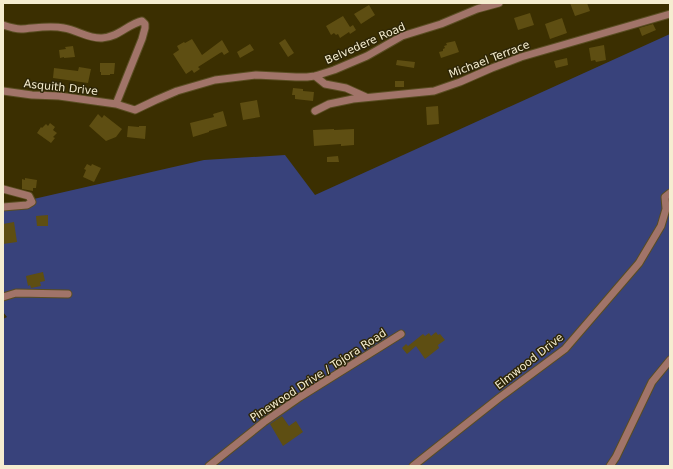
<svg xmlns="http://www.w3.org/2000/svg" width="673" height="469" viewBox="0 0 673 469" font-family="'DejaVu Sans',sans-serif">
<rect width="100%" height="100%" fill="#3b2f01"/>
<path fill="#38427b" d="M670,34V466H3V319L7,317L3,312V206L204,160L285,155L315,195Z"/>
<path fill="#5e4e12" d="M570,3H587L590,11L575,16Z
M369,5L375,15L361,24L354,14Z
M530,13L534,25L518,30L514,18Z
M343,16L350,27L353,25L356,30L350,34L349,32L340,38L338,34L336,35L334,33L331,35L326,26Z
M562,18L567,33L550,39L545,24Z
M653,24L656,30L642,36L639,28Z
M192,39L202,55L222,40L229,52L224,55L222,52L220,53L198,67L200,69L194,73L192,70L186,74L173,54L179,50L177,46L184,42L185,43Z
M285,39L294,53L288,57L279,43Z
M455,41L459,52L441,58L439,52L443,51V49L445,48L444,46L447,45L446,43Z
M250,44L254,50L240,58L237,52Z
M604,45L606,60L596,62L595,60L591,61L589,48Z
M73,46L75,57L64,58V57L60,58L59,50L66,49L65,47Z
M567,58L568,65L556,68L554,61Z
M397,60L415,62L414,68L396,65Z
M100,63H115L114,74H110V75H101V72H100Z
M79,67L91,69L88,83L53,78L54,68L78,71Z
M395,81H404V87H395Z
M293,88L303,89V91L314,92L313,101L295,99V95H292Z
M257,100L260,117L243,120L240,103Z
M438,106L439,124L427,125L426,107Z
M223,111L227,126L209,131V132L193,137L190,123L214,117L213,114Z
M98,114L102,118L104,115L122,129L116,137L106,141L89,126Z
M50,123L55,127L53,130L57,133L53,137L55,138L51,143L37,133L41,127L42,128L46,124L48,126Z
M128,126L139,127V126H146L145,139L127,137Z
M334,129V130L354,129V145L341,146V144L314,146L313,130Z
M338,156L339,162H327V157Z
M87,164L91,166L92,164L101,168L94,182L83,177L86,170L84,169Z
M25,178L37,180L36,188H33V191L22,189V179L25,180Z
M48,215V226H37L36,216Z
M14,222L17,242L3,244V224Z
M43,272L45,281L40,282L41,286L31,288L30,285L28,286L26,276Z
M436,332L438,335L440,334L445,340L438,345L439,348L425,359L416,346L407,354L402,348L406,344L408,346L423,334L425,336L429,333L431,336Z
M282,416L289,426L296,421L303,432L283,446L270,424Z"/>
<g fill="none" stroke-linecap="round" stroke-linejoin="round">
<defs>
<path id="street" d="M3,25C9,27 15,29 21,29C36,28 50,25 64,28C77,30 89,39 102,38C119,37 128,24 142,21L145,24V28L142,39L116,104
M315,76L325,84L346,88L366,97
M3,91L32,95L59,96L116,104L135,110L156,100L177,91L215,80L256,75L296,77H307L315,76L334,70L367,56L402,36L441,24L477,9L499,3
M315,111L329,104L353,99L434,91L460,82L492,68L521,57L670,14
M3,189L29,196L32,202L27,205L3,207
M3,297L16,293L68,294
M209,466L264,422L300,397L401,334
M413,466L499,398L565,349L639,263L661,226L666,209L665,197L670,193
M610,466L616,457L652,382L670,360"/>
</defs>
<use href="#street" stroke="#594d22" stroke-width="9"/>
<use href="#street" stroke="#a17469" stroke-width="7"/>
</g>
<g text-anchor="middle" stroke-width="3" stroke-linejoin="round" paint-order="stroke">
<g font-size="11" fill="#f5edd0" stroke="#2e2607">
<text transform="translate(365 43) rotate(-24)" y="4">Belvedere Road</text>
<text transform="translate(489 59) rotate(-21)" y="4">Michael Terrace</text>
<text transform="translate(61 87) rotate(6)" y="4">Asquith Drive</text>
<text transform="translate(529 361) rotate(-38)" y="4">Elmwood Drive</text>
<text transform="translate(318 375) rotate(-33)" y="4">Pinewood Drive / Tojora Road</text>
</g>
</g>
<rect width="673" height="469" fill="none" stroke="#f5edd0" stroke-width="8"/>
</svg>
